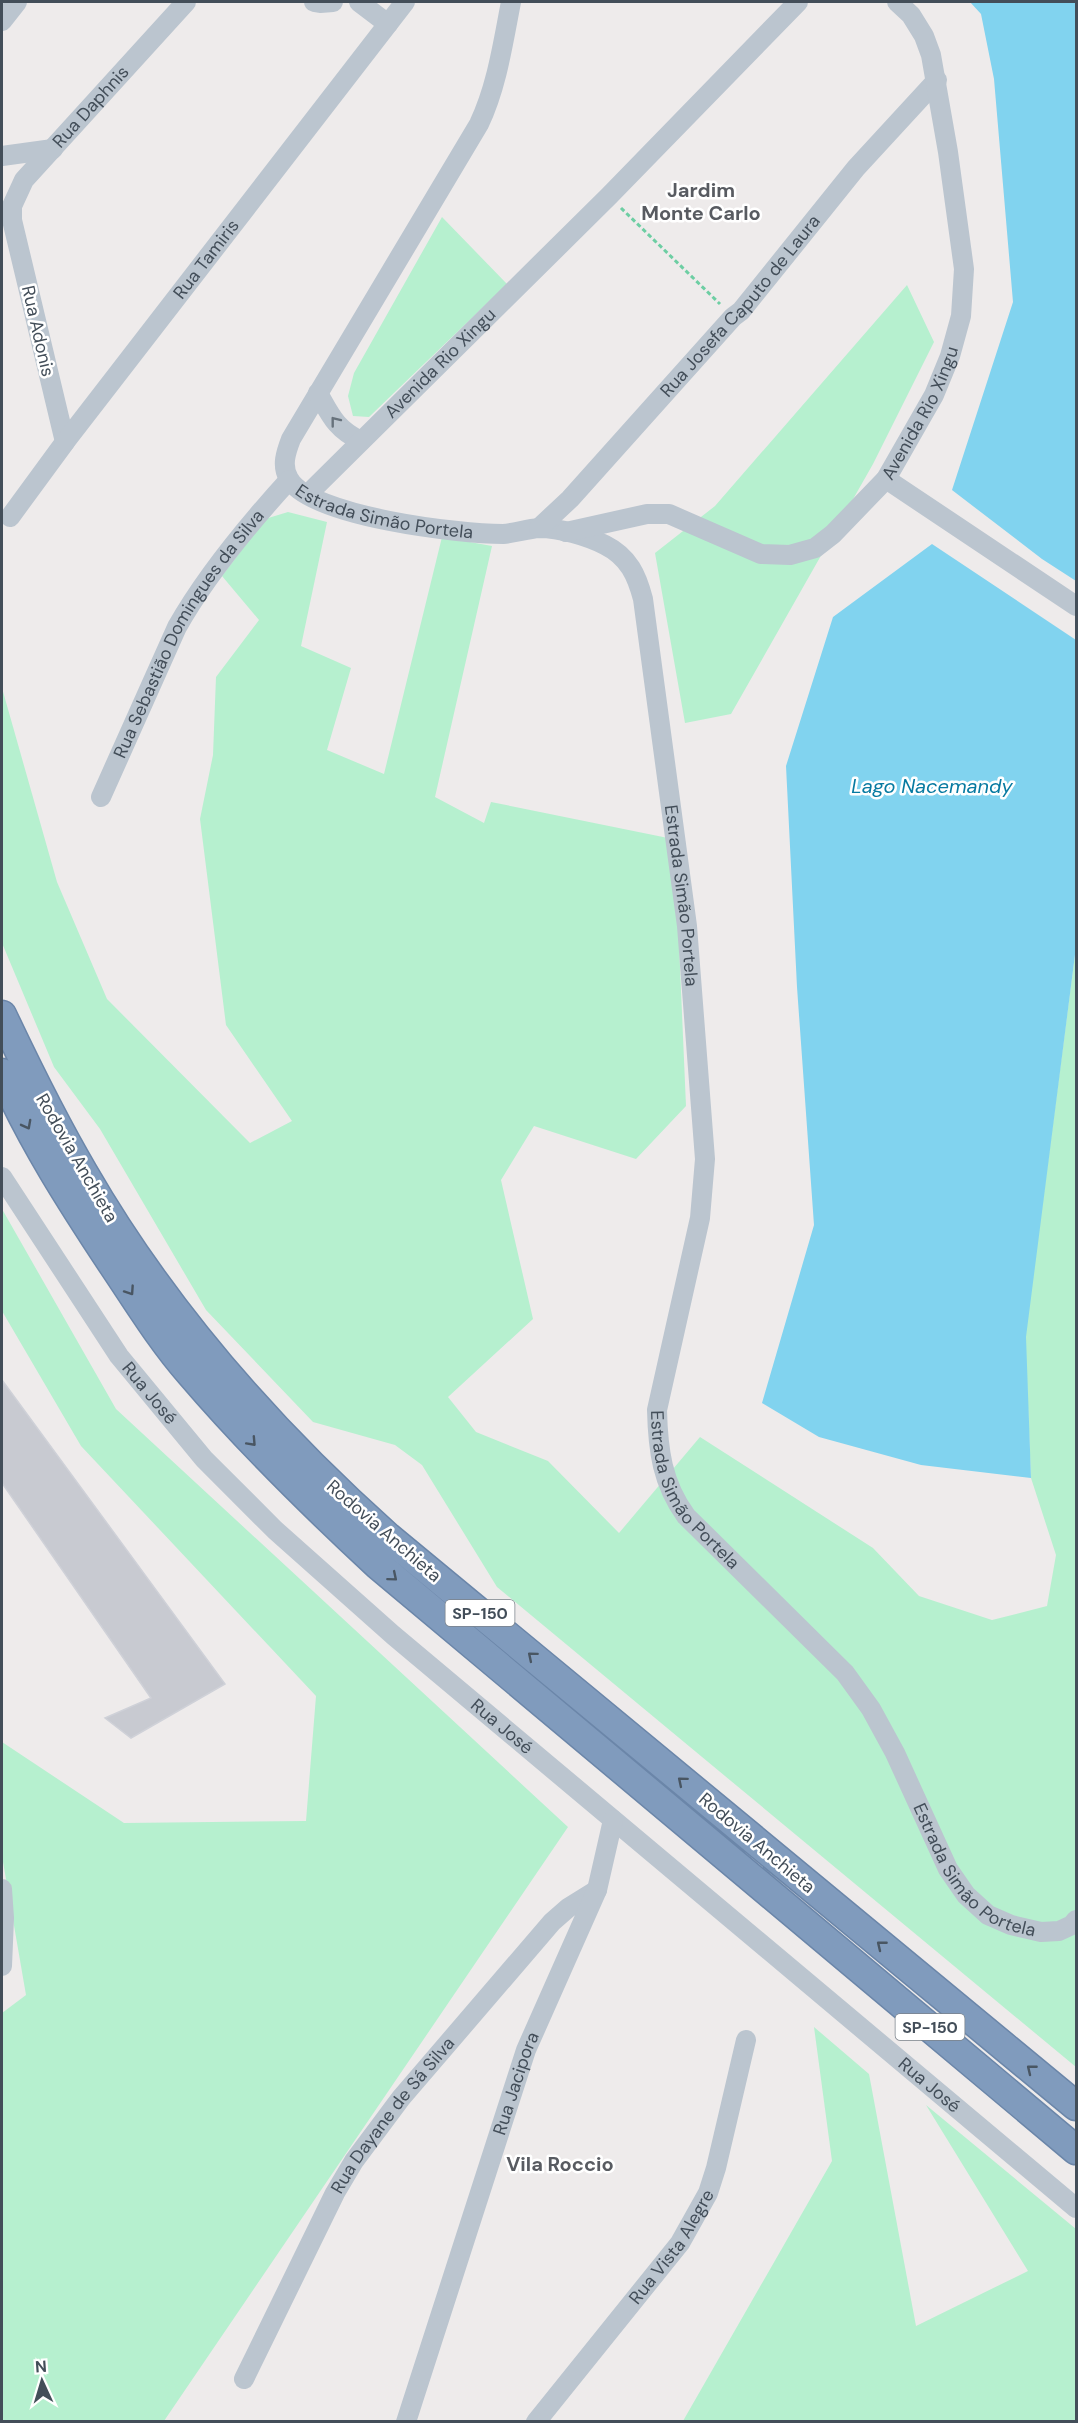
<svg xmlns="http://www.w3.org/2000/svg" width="1078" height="2423" viewBox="0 0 1078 2423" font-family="'DM Sans',sans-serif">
<rect width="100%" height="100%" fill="#eeebeb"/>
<path fill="#b6f0cf" d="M442,217L507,284L369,417L353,416L348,396L354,373Z
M907,285L934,342L873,464L731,714L685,723L655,553L715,506Z
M288,512L327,522L301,646L351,668L327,750L384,774L442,537L492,546L435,797L484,823L491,802L668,838L676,874L686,1106L636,1159L534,1126L501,1180L533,1319L448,1397L476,1432L548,1461L619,1533L700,1437L873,1548L919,1596L992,1620L1047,1606L1056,1555L1031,1478L1025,1337L1076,947V2067L497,1587L422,1465L395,1445L313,1422L206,1310L100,1129L54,1067L2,943V688L57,882L107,999L250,1143L292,1121L226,1025L200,819L213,755L216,677L259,620L222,576L265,519Z
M2,1209L116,1409L568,1827L164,2421H2V2013L26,1995L2,1856V1742L124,1823L306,1821L316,1696L81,1446L2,1311Z
M814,2027L869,2074L916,2326L1028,2271L926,2105L1076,2229V2421H683L832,2161Z"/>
<path fill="#81d3ef" d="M970,2H1076V581L1042,559L952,490L1013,302L994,79L981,14Z
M932,544L1076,640V947L1026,1337L1031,1478L921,1465L819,1437L762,1403L814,1225L797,987L786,766L833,617Z"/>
<path fill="#c8cad1" stroke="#cfd1d8" stroke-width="1.5" d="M2,1380L225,1684L131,1738L105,1718L151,1698L2,1483Z"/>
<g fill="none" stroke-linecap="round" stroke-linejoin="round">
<defs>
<path id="highway" d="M2,1015C27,1068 53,1121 83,1172C162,1309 270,1432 388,1537L1076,2106
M2,1073C32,1141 72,1203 113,1265C138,1302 161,1340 190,1373C248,1441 312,1504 378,1565L1076,2150"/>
</defs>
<use href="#highway" stroke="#6b86a9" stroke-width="31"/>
<path stroke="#6dcea3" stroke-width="3" stroke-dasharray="4.5 3" stroke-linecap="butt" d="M621,208L720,304"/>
<g stroke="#bbc5cf" stroke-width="20">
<path d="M314,2L320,3L333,2"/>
<path d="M359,2L388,24"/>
<path id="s1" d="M511,2C503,43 497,86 479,124L291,439C286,452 281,466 289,479C311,517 461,534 503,534C515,533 527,529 539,528C560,528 587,536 605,545C629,557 637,576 643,599L687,926L705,1159L700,1218L657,1410C658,1450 662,1483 686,1516L845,1673L871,1709L895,1753L948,1869L966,1895L988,1915L1011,1925L1041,1932L1059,1931L1072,1925L1076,1920"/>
<path d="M2,21L17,2"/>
<path d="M2,156L53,149"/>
<path d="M318,393C331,416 336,429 361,441"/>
<path id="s2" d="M65,442L12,220V206L24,180L186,2"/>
<path d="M886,479L1076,606"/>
<path id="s3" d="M308,494L609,196L798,2"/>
<path id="s4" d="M10,517L65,442L405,2"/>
<path id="s5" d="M539,528L570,499L733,317L741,311L856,168L937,80"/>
<path id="s6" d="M566,532L647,514H669L761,554L790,555L815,548L833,534L886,479L934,395L950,356L961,316L964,269L948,152L931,55L924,36L911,15L897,2"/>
<path id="s7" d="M101,797L177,627C207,574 248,525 289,480"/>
<path id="s8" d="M2,1177L119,1356L204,1459L275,1530L393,1635L1076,2208"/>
<path d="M2,1889L4,1918L2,1966"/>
<path id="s9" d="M244,2379L335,2193L354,2161L401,2098L552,1922L568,1908L597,1890"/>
<path id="s10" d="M406,2422L526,2050L597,1890L613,1820"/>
<path id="s11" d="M536,2422L680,2243L708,2193L716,2168L746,2040"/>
</g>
<use href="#highway" stroke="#809bbd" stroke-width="28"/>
</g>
<defs><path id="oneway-chevron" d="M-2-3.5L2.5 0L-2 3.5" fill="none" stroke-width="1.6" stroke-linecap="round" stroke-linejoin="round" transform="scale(1.5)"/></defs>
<use stroke="#67727c" href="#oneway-chevron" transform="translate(335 421) rotate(-128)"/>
<g stroke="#495663">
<use href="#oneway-chevron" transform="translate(27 1125) rotate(62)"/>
<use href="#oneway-chevron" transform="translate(130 1291) rotate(56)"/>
<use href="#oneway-chevron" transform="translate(252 1442) rotate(47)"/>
<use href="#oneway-chevron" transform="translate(393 1577) rotate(40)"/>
<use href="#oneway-chevron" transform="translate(532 1656) rotate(-140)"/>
<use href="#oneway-chevron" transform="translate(682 1781) rotate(-140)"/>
<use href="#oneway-chevron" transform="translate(881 1945) rotate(-141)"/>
<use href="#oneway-chevron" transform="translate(1031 2069) rotate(-141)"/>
</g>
<g text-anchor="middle" stroke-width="5" stroke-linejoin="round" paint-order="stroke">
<g fill="#fff" stroke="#7b838b" stroke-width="1.5">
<rect x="445.5" y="1600" width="69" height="26" rx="4.5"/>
<rect x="895.5" y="2014" width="69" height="26" rx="4.5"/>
</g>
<g font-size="16" font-weight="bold" fill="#434e59">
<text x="480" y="1619">SP-150</text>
<text x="930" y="2033">SP-150</text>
</g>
<g font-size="18" fill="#434e59" stroke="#fff">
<text dy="6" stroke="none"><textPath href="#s2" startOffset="370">Rua Daphnis</textPath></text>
<text dy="6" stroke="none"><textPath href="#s4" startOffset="324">Rua Tamiris</textPath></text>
<text dy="6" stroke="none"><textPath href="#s5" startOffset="300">Rua Josefa Caputo de Laura</textPath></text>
<text transform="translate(38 331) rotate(77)" y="6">Rua Adonis</text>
<text dy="6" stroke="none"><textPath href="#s3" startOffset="186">Avenida Rio Xingu</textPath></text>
<text dy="6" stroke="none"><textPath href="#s6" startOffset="434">Avenida Rio Xingu</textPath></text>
<text dy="6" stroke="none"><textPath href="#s1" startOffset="639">Estrada Simão Portela</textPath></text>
<text dy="6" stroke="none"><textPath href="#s7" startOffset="186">Rua Sebastião Domingues da Silva</textPath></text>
<text dy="6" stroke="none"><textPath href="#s1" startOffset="1233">Estrada Simão Portela</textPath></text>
<text transform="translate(77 1158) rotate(60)" y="6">Rodovia Anchieta</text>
<text dy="6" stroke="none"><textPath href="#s8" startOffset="262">Rua José</textPath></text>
<text dy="6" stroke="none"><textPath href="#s1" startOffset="1845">Estrada Simão Portela</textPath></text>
<text transform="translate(384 1531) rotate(41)" y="6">Rodovia Anchieta</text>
<text dy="6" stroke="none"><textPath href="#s8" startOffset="748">Rua José</textPath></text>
<text transform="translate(757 1843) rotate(40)" y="6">Rodovia Anchieta</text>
<text dy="6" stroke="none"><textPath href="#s1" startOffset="2331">Estrada Simão Portela</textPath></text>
<text dy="6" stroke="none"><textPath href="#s10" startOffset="356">Rua Jacipora</textPath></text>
<text dy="6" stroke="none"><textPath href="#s8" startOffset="1306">Rua José</textPath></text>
<text dy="6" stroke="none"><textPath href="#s9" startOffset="304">Rua Dayane de Sá Silva</textPath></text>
<text dy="6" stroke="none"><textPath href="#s11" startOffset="222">Rua Vista Alegre</textPath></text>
</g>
<g font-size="20" font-weight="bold" fill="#585b61" stroke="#fff">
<text x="701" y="197">Jardim<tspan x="701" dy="23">Monte Carlo</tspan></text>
<text x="560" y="2171">Vila Roccio</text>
</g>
<g font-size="20" font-style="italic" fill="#077aa1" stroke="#fff">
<text x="932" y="793">Lago Nacemandy</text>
</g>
</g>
<rect width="1078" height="2423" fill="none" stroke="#434e59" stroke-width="6"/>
<g transform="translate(42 2381) rotate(356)" stroke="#ffffff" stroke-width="4.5" paint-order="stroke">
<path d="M0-4.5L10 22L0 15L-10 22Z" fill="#434e59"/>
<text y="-9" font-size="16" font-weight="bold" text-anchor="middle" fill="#434e59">N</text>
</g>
</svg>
